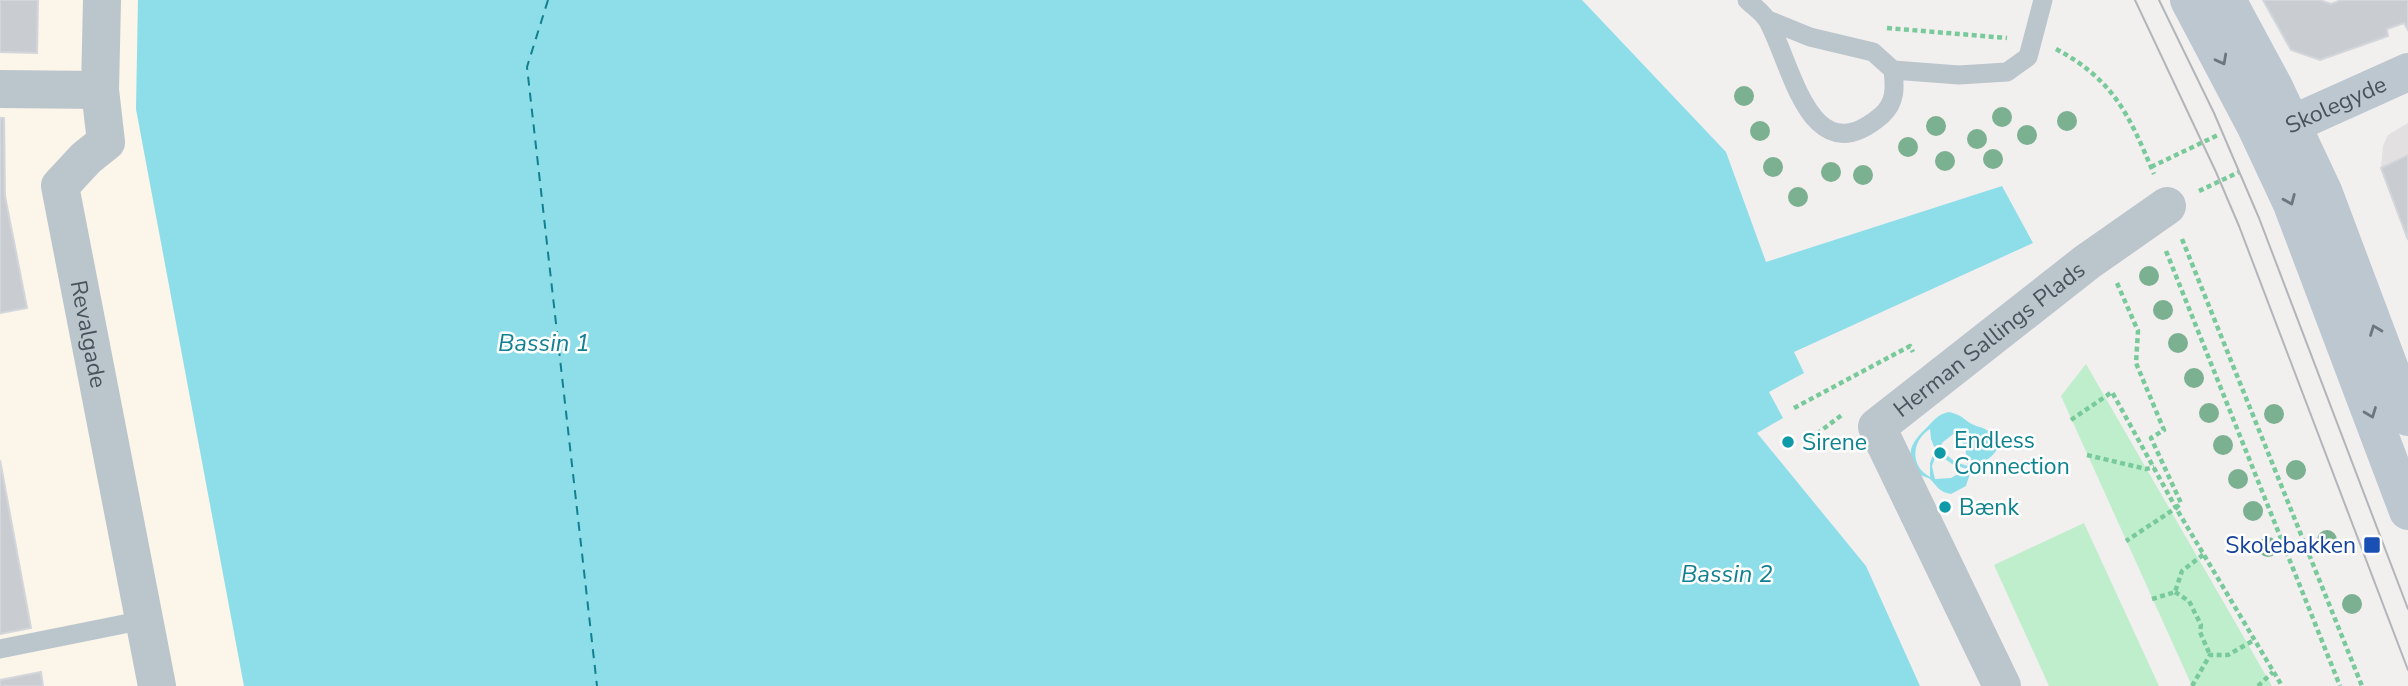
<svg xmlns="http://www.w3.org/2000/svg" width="2408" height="686" viewBox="0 0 2408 686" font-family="'Nunito Sans',sans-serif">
<rect width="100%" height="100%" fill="#f2efef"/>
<path fill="#fbf5ea" d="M0,0H138L136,109L244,686H0Z"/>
<path fill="#e3e0e1" d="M2408,123V240L2381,168L2383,146L2388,135Z"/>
<path fill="#bfeecd" d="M2086,364L2105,397L2272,686H2192L2061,396Z
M2084,523L2159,686H2049L1994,565Z"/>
<path fill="#8edee9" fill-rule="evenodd" d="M138,0H1582L1726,152L1766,262L2002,186L2033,243L1794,352L1804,373L1769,392L1783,418L1757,433L1866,566L1920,686H244L136,109Z
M1949,412C1965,416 1963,420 1974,425C1978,427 1982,427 1985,429C2012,443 1991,461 1972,467L1966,486L1951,494C1939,492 1938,487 1930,479C1927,477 1923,477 1920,474C1900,450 1916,439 1931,423C1937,417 1940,414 1949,412ZM1930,429L1931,439L1935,449L1930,463V477C1909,466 1912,440 1930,429ZM1956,432L1965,447L1968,466L1955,462L1939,448L1943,442ZM1937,453L1952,464L1967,469L1951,478L1935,479L1932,466Z"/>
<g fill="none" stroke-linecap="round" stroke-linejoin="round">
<path stroke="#118090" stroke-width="2" stroke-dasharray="9 7" stroke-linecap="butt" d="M548,0L527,67L597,686"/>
</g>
<path fill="#c9cdd2" stroke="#d3d6da" stroke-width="2" d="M0,0H38L37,53L0,52Z
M2263,0H2320L2331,4L2341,0H2408V30L2404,23L2387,29L2388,36L2320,60L2291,50Z
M0,118H4L5,196L27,308L0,313Z
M2408,155V240L2381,168Z
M0,460L31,628L0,634Z
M41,672L43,686H0V680Z"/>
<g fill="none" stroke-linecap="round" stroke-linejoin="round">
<path stroke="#79ca9b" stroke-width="4.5" stroke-dasharray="5 3.5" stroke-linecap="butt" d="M1887,28L2007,38
M2056,49C2114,80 2129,115 2154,174
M2151,167L2220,134
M2199,191L2239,172
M2182,239L2362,686
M2166,251L2340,686
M2117,283L2138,331L2136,363L2164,430L2151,438L2181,503L2176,508L2282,686
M1794,408L1910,346L1913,352
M2071,420L2112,392L2176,508L2126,541
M1810,439L1843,414
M2087,455L2146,469L2154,467
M2175,592L2189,601L2201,625L2200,632L2210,655
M2152,599L2175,592L2182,571L2204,554
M2192,686L2210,655H2228L2254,640
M2258,686L2273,672"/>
<path stroke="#bbc5cc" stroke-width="19" d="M1747,0C1754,7 1765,14 1769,23C1793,69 1811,176 1882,115C1896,102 1895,87 1893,70L1873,52L1810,37L1768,20
M1893,70L1959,75L2007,72L2028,57L2043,0
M0,649L144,620"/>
<g stroke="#bbc5cc" stroke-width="38">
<path id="s1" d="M102,0L100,90L106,142L86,158L60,186L157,686"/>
<path d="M0,89L100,90"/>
<path id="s2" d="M2002,686L1877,427L2087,262L2167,206"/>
</g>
<g stroke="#bcc7d0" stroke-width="38">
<path d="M2189,0L2256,127L2292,204L2408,511"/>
<path d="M2227,0L2274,87L2323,191L2408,417"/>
<path id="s3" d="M2270,134L2408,72"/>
</g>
<path stroke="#b2b5b9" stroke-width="2" d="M2135,0L2216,172L2239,226L2408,670
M2159,0L2214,113L2259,218L2408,609"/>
</g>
<g fill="#7bb090">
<circle cx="1744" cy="96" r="10"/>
<circle cx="2002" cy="117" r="10"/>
<circle cx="2067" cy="121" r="10"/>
<circle cx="1936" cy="126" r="10"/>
<circle cx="1760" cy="131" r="10"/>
<circle cx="2027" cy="135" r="10"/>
<circle cx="1977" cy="139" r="10"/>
<circle cx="1908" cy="147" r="10"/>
<circle cx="1993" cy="159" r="10"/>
<circle cx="1945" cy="161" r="10"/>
<circle cx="1773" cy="167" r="10"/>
<circle cx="1831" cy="172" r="10"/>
<circle cx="1863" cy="175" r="10"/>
<circle cx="1798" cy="197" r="10"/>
<circle cx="2149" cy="276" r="10"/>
<circle cx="2163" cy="310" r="10"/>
<circle cx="2178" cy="343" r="10"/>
<circle cx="2194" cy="378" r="10"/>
<circle cx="2209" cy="413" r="10"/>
<circle cx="2274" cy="414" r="10"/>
<circle cx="2223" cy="445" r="10"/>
<circle cx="2296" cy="470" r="10"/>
<circle cx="2238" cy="479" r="10"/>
<circle cx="2253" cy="511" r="10"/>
<circle cx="2327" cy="540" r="10"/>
<circle cx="2268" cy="547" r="10"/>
<circle cx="2352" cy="604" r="10"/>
</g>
<defs><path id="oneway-chevron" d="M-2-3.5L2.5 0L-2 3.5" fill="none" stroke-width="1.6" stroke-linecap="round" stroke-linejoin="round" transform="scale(1.75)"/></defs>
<g stroke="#6b767f">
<use href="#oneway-chevron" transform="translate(2222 60) rotate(62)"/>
<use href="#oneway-chevron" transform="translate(2290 200) rotate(67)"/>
<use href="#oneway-chevron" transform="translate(2375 330) rotate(-111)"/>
<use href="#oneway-chevron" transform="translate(2371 413) rotate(69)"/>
</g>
<g fill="#0f9aa8" stroke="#fff" stroke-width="2.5">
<circle cx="1788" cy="442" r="7"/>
<circle cx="1940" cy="453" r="7"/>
<circle cx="1945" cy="507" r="7"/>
</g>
<rect fill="#1a4fb4" stroke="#fff" stroke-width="2.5" x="2363" y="536" width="18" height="18" rx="3.5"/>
<g text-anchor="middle" stroke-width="5" stroke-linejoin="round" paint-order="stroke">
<g font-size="23" fill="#48545c" stroke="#fff">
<text dy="8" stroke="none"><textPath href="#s3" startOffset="72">Skolegyde</textPath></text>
<text dy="8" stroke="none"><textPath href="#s1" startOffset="357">Revalgade</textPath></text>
<text dy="8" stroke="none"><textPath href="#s2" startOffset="430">Herman Sallings Plads</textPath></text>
</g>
<g font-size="23" fill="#0d838f" stroke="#fff" text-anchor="start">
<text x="1954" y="448">Endless<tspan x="1954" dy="26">Connection</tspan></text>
<text x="1802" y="450">Sirene</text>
<text x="1959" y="515">Bænk</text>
</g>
<g font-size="23" fill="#164399" stroke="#fff" text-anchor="end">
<text x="2356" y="553">Skolebakken</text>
</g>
<g font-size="24" font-style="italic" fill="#118090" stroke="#fff">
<text x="544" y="351">Bassin 1</text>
<text x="1727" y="582">Bassin 2</text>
</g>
</g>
</svg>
